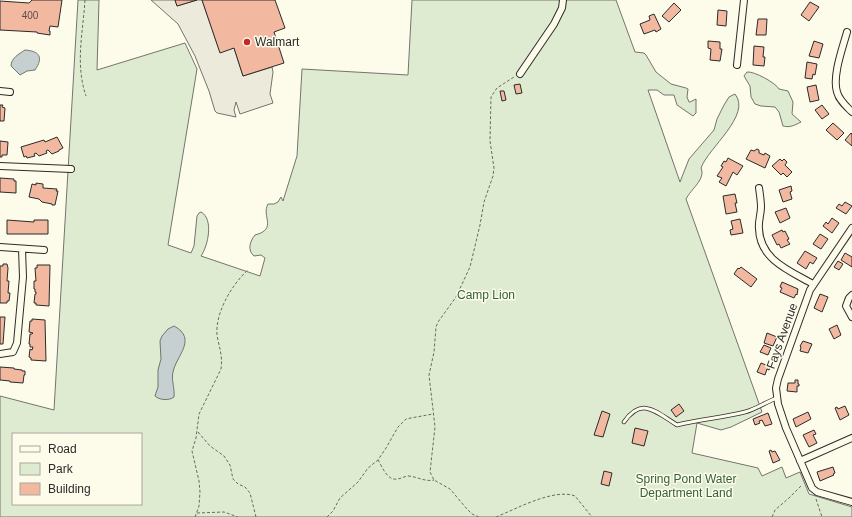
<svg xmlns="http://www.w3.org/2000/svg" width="852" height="517" viewBox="0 0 852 517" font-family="Helvetica,sans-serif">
<rect width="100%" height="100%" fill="#fdfbea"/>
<path fill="#deebd1" stroke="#74746e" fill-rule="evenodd" d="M78,0H99L97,70L185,43L197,69L168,245L191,253L194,246L197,216L199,213L201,212C214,219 208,246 201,256L260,276L265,258L261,255L254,256C247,250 250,241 255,235C278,229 261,216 268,204H274L278,202L281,197L283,201L297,156L302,69L408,75L412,0H616L635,52L644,53L646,55L656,72L671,84L686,88L688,89L687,97L689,102H690L696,99V113L693,116L677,105L674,95H664L657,90H648L680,182L689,159L714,130L717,119L724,105L729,97L735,94C752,115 708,148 701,168C706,179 691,189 686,199L762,412L731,427L721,430L697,423L692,453L758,468L762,476L782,467L786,478L800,472L809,494L852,507V517H0V396L54,410ZM13,434H141V504H13Z
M747,72C754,71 776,83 779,89L788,91L793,102L792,114L801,122C795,125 790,128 783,126L779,112L775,107L761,106L755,104L751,97L750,86L744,76Z"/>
<path fill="#eceadb" stroke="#74746e" d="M151,0H175L177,6L197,0H202L220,52L234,48L243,76L272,67L273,72L270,94L273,103L240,114L236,102L234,110L236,117L217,113L215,111L209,91L195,56L178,24Z"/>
<path fill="#c7d0d0" stroke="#74746e" d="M25,50C39,51 44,57 35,70L27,71L20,75L11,66C11,58 19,54 25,50Z
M174,326C198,339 176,356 173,372C171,380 175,389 174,397C169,401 159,400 155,396L158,387V370L161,359L160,341L162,336L168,329Z"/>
<path fill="#f2b8a0" stroke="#2b2b2b" d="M32,0H62L58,27L50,26L49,31H50V35L37,33V32L0,30V1L29,3Z
M175,0H197L177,6Z
M202,0H275L285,28L274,32L284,63L243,76L234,48L220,53Z
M810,2L819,7L809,21L801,15Z
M674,3L681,10L669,22L662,16Z
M718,10L727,11L726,26L717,25Z
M654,14L661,29L656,32L655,30L644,34L640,24L650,20L649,16Z
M758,19H767L766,35H756Z
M708,41L720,42V49H722L720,61L710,60L711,49L708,48Z
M814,41L823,44L819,58L809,56Z
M754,46L764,47L763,57H765L764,66L753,65Z
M807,62L817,64L815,75L813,74L812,79L805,78Z
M520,84L522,93L516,94L514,85Z
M816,85L819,100L810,102L807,87Z
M500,91H504L506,100L502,101Z
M0,105H3L2,107L5,108L4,121H0Z
M822,105L829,114L822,119L815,110Z
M833,123L844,133L837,140L826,130Z
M851,133L852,134V146L845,140Z
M57,137L63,148L59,150V151L52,154L48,150L46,151L47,153L39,156L36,153L34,154L35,156L27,158L26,156L24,157L21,147L44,140L45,142Z
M0,141L8,142L7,155H2V157H0Z
M757,149L759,150V153L764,155L765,153L770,156L765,168L746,159L751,150L754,151Z
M728,158L743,166L737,175L733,172L726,186L719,182L722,178L717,176L723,167L721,166L724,161L726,162Z
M780,159L782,161L784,159L787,162L785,165L792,172L787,177L783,173L781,175L772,166Z
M0,178L14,179V181H16V193L0,192Z
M36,183L43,184V188L57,189L56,191H58L55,205H52V204L42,202L39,199L29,197L32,184L36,185Z
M791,186L792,191L790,192L792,199L783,202L779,190Z
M735,194L737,203H735L737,212L726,214L723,196Z
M845,202L852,206L846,214L836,208L839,204L842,206Z
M786,208L790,218L780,223L775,212Z
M832,218L839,223L832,233L823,226L826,222L828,224Z
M740,219L743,233L731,235L730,230L733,229L731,221Z
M7,220L34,222V220H48V234H7Z
M782,230L783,232L785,231L789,239L787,240L790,244L781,248L779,244L777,245L772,235Z
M820,234L828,239L821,249L813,244Z
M805,251L817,258L813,264L810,262L806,269L797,263Z
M845,253L852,257V267L841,260Z
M838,261L843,264L839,270L834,267Z
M3,264H7L8,268L7,281H9L8,293H10L9,301H7V303H0V266H3Z
M37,265H50L49,306L36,305V303H34L35,294H36V292H35V289H34V281H36L35,268H37Z
M741,267L757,279L751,287L734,274L738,268L739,269Z
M782,282L798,289L797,295L796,294L794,298L780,292L782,288L780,287Z
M820,294L828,297L822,312L814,308Z
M0,317H5L3,344H0Z
M32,319L45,320L46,361L31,360V358L29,357L30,349L32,350L33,347H30V344H29L30,334H32L33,333L29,332L30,321H32Z
M837,325L841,335L834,339L829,329Z
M767,333L777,337L773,346L764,343Z
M803,341L812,344L808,353L800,351L801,347L800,346Z
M764,345L771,348L768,355L760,352Z
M761,363L771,367L769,370L767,369L765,375L757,372Z
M0,367L14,368V369L22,370V371H25V375H24L23,383L10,382V381L0,380Z
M795,380H798V384H799V386H797V392L787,391L788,383H795Z
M679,404L684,411L676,417L671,410Z
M845,406L849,415L840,420L835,408L837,407L838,409Z
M602,411L610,414L603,437L594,435Z
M808,412L811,419L796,427L793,419Z
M768,413L772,424L765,426L762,420L759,421L760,423L755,425L753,419Z
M635,428L648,431L644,446L632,443Z
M814,430L816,434L813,435L817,443L809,447L803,435Z
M771,450L772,452L775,451L780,460L773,463L769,451Z
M833,467L835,473L833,474L834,475L820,481L817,472Z
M604,471L612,473L609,486L601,484Z"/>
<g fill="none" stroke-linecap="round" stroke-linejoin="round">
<defs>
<path id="service" d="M624,422C642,396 656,412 677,425C699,419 722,418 745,412C756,409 766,402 777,398"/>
<path id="minor" d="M847,32C843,47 832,76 837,92C839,100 846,106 852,112
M737,65L744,0
M520,74L554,24L562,8L563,0
M0,91L10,92
M0,166L71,169
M759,188C760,195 761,201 761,207C761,214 758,222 759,229C760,260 790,271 813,284
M852,228L810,290L778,379L776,388L778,404L786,428L812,488L817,492L852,502
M0,247L44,250
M852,295L849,298L846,306L852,317
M0,354L13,352L17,343L23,277L22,249
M800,461L852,438"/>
</defs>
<use href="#service" stroke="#2b2b2b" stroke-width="4.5"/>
<use href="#minor" stroke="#2b2b2b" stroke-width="8"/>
<path stroke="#6a6964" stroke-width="1" stroke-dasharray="3 2" stroke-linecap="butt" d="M85,0C83,33 75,64 86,96
M198,432L210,446L224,456L230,465L233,479L238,484L245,487L250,493L256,517
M378,460C382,466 387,481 397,479C401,479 404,476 409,476C418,477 425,482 434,480
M816,499L822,517
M197,513L224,512L238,517
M195,517L199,506L200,492L199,481L192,451L196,438L199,414L221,369C223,356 219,347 217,335C215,313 232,284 248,270
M327,517L333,511L340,498L358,482L368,468L378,460L386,448L398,427L406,419L411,418L433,414
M479,517L472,514L467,509L450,489L434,480L430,472L435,427L429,375L434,352L436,327L438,322L456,297L470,267L480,225L484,202L493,176L494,168L490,141L491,97L497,88L514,77
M496,517C516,509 554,488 575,496L592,517
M772,517L775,510L789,498L802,485"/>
<use href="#service" stroke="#fdfbea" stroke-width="3"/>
<use href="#minor" stroke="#fdfbea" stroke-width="6"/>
</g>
<circle fill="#c62828" stroke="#fdfbea" stroke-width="1.5" cx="247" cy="42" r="4"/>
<g text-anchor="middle" stroke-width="3" stroke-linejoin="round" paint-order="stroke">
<g font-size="10" fill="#5d4e48">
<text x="30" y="19">400</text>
</g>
<g font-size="12" fill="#2b2b2b" stroke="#fdfbea" text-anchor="start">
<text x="255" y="46">Walmart</text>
</g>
<g font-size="12" fill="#34623c" stroke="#fdfbea">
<text x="486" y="299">Camp Lion</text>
<text x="686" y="483">Spring Pond Water<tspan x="686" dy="14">Department Land</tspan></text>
</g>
<g font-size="12" fill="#2b2b2b" stroke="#fdfbea">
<text transform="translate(782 336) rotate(-70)" y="4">Fays Avenue</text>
</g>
</g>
<rect x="12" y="433" width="130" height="72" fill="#fdfbea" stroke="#a9a89e"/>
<rect x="20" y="446" width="20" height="6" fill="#fdfbea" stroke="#a9a89e"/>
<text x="48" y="453" font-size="12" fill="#2b2b2b">Road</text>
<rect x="20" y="463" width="20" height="12" fill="#deebd1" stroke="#a9a89e"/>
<text x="48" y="473" font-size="12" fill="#2b2b2b">Park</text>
<rect x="20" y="483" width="20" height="12" fill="#f2b8a0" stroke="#a9a89e"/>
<text x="48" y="493" font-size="12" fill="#2b2b2b">Building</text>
</svg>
